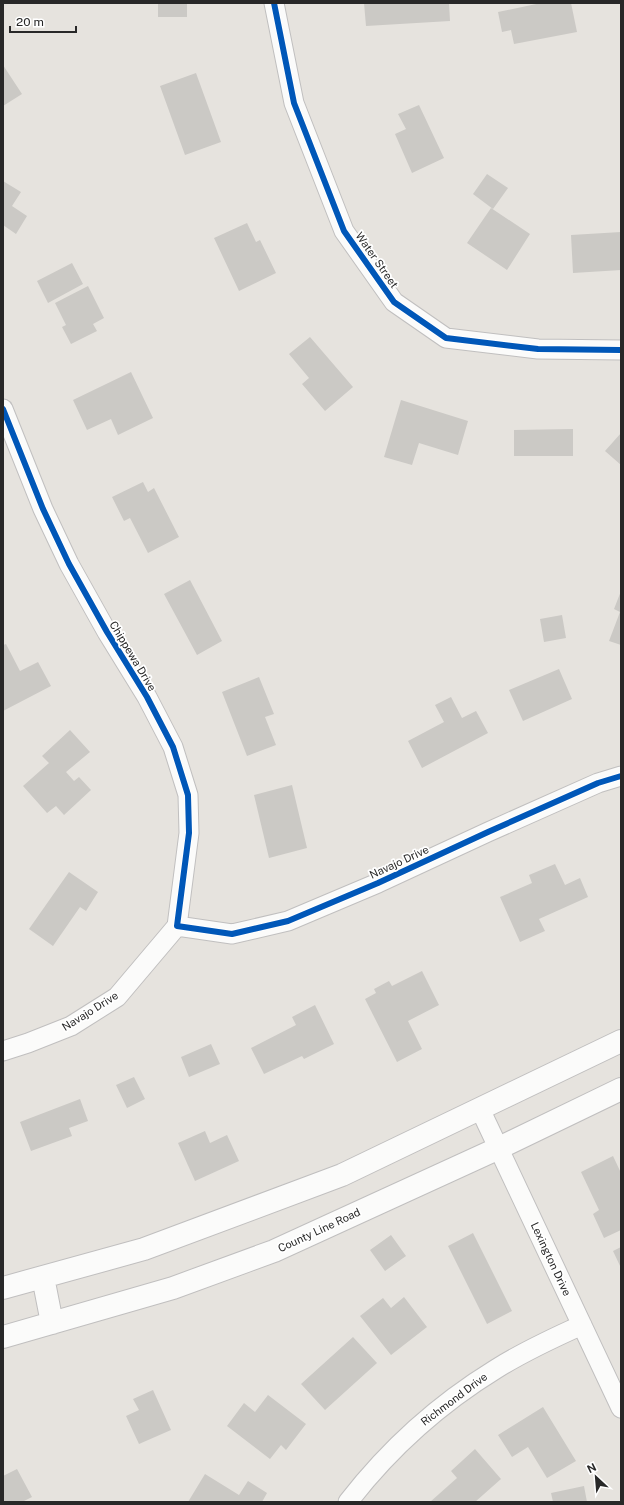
<svg xmlns="http://www.w3.org/2000/svg" width="624" height="1505" viewBox="0 0 624 1505" font-family="'Public Sans',sans-serif">
<rect width="100%" height="100%" fill="#e6e3de"/>
<path fill="#cbc9c5" d="M158,3H187V17H158Z
M364,3H449L450,21L366,26Z
M541,3H571L577,32L514,44L511,30L502,32L498,12Z
M3,65L22,94L3,106Z
M196,73L221,142L185,155L160,86Z
M419,105L444,158L412,173L395,134L406,129L398,114Z
M487,174L508,188L493,209L473,194Z
M3,181L21,192L12,206L27,216L16,234L3,225Z
M491,208L530,234L507,270L467,243Z
M247,223L256,242L260,240L276,273L239,291L214,238Z
M621,232V270L573,273L571,235Z
M72,263L83,284L48,303L37,281Z
M88,286L104,318L93,324L97,331L71,344L62,327L66,325L55,303Z
M310,337L353,387L325,411L302,384L309,378L289,354Z
M131,372L153,418L118,435L111,419L87,430L73,400Z
M401,400L468,421L458,455L419,443L412,465L384,457Z
M573,429V456H514V430Z
M621,433V465L605,451Z
M143,482L148,492L154,488L179,537L148,553L130,518L124,521L112,497Z
M190,580L222,641L197,655L164,594Z
M621,591V645L609,641L620,612L614,609Z
M562,615L566,638L544,642L540,619Z
M6,644L20,671L38,662L51,686L3,711V645Z
M559,669L572,699L523,721L509,690Z
M259,677L274,714L265,717L276,745L247,756L222,692Z
M451,697L462,718L476,711L488,733L422,768L408,741L444,722L435,705Z
M70,730L90,752L66,772L74,781L79,777L91,790L64,815L56,806L47,813L23,786L49,763L42,756Z
M292,785L307,848L269,858L254,795Z
M555,864L565,885L580,878L588,897L539,919L545,931L520,942L500,897L532,883L529,875Z
M69,872L98,892L86,911L80,907L53,946L29,929Z
M422,971L439,1005L408,1021L422,1049L397,1062L365,999L376,993L374,989L389,981L392,986Z
M315,1005L334,1044L304,1059L302,1056L264,1074L251,1048L296,1025L292,1017Z
M211,1044L220,1064L189,1077L181,1057Z
M134,1077L145,1099L127,1108L116,1085Z
M80,1099L88,1121L69,1128L72,1136L31,1151L20,1122Z
M205,1131L210,1143L227,1135L239,1161L195,1181L178,1143Z
M613,1156L621,1173V1230L604,1238L593,1214L599,1210L581,1172Z
M473,1233L512,1311L487,1324L448,1246Z
M391,1235L406,1256L385,1271L370,1250Z
M621,1247V1268L613,1251Z
M404,1297L427,1327L391,1355L360,1316L383,1298L391,1308Z
M353,1337L377,1363L325,1410L301,1384Z
M153,1390L171,1430L139,1444L126,1416L139,1410L133,1399Z
M268,1395L306,1424L286,1450L281,1445L270,1459L227,1426L244,1403L255,1412Z
M543,1407L576,1461L547,1478L528,1447L512,1457L498,1435Z
M475,1449L501,1479L475,1502H430L457,1478L451,1471Z
M17,1469L32,1497L22,1502H3V1476Z
M205,1474L239,1495L248,1481L267,1493L262,1502H188Z
M584,1486L587,1502H553L551,1493Z"/>
<g fill="none" stroke-linecap="round" stroke-linejoin="round">
<defs>
<path id="minor" d="M274,3L294,103L344,231L394,302L446,338L538,349L621,350
M3,409L43,509L69,564L107,632L147,697L173,747L188,795L189,833L177,926
M177,926L232,934L288,921L378,883L488,832L598,783L621,776
M3,1051L28,1043L71,1026L117,997L177,926
M480,1109L621,1408
M348,1502C389,1449 439,1404 496,1369C523,1352 553,1338 582,1325"/>
<path id="secondary" d="M43,1277L52,1323
M3,1288L144,1249L342,1175L621,1041
M3,1337L173,1288L274,1251L499,1148L621,1089"/>
</defs>
<use href="#minor" stroke="#c0bfbf" stroke-width="21"/>
<use href="#secondary" stroke="#c0bfbf" stroke-width="24"/>
<use href="#minor" stroke="#fbfbfa" stroke-width="19"/>
<use href="#secondary" stroke="#fbfbfa" stroke-width="22"/>
<defs>
<path id="cycleway" d="M274,3L294,103L344,231L394,302L446,338L538,349L621,350
M3,409L43,509L69,564L107,632L147,697L173,747L188,795L189,833L177,926L232,934L288,921L378,883L488,832L598,783L621,776"/>
</defs>
<use href="#cycleway" stroke="#fff" stroke-width="8"/>
<use href="#cycleway" stroke="#0057b8" stroke-width="6"/>
</g>
<g text-anchor="middle" stroke-width="3.5" stroke-linejoin="round" paint-order="stroke">
<g font-size="11" fill="#282828" stroke="#fff">
<text transform="translate(377 260) rotate(55)" y="4">Water Street</text>
<text transform="translate(133 656) rotate(59)" y="4">Chippewa Drive</text>
<text transform="translate(399 862) rotate(-25)" y="4">Navajo Drive</text>
<text transform="translate(90 1011) rotate(-32)" y="4">Navajo Drive</text>
<text transform="translate(319 1230) rotate(-25)" y="4">County Line Road</text>
<text transform="translate(551 1259) rotate(65)" y="4">Lexington Drive</text>
<text transform="translate(454 1399) rotate(-37)" y="4">Richmond Drive</text>
</g>
</g>
<rect width="624" height="1505" fill="none" stroke="#282828" stroke-width="8"/>
<g transform="translate(596 1477) rotate(334)" stroke="#ffffff" stroke-width="3" paint-order="stroke">
<path d="M0-3L7 15L0 10L-7 15Z" fill="#282828"/>
<text y="-6" font-size="11" font-weight="bold" text-anchor="middle" fill="#282828">N</text>
</g>
<path d="M10 26v6h66v-6" fill="none" stroke="#282828" stroke-width="2"/>
<text x="16" y="26" font-size="12" fill="#282828" stroke="#ffffff" stroke-width="3" paint-order="stroke">20 m</text>
</svg>
